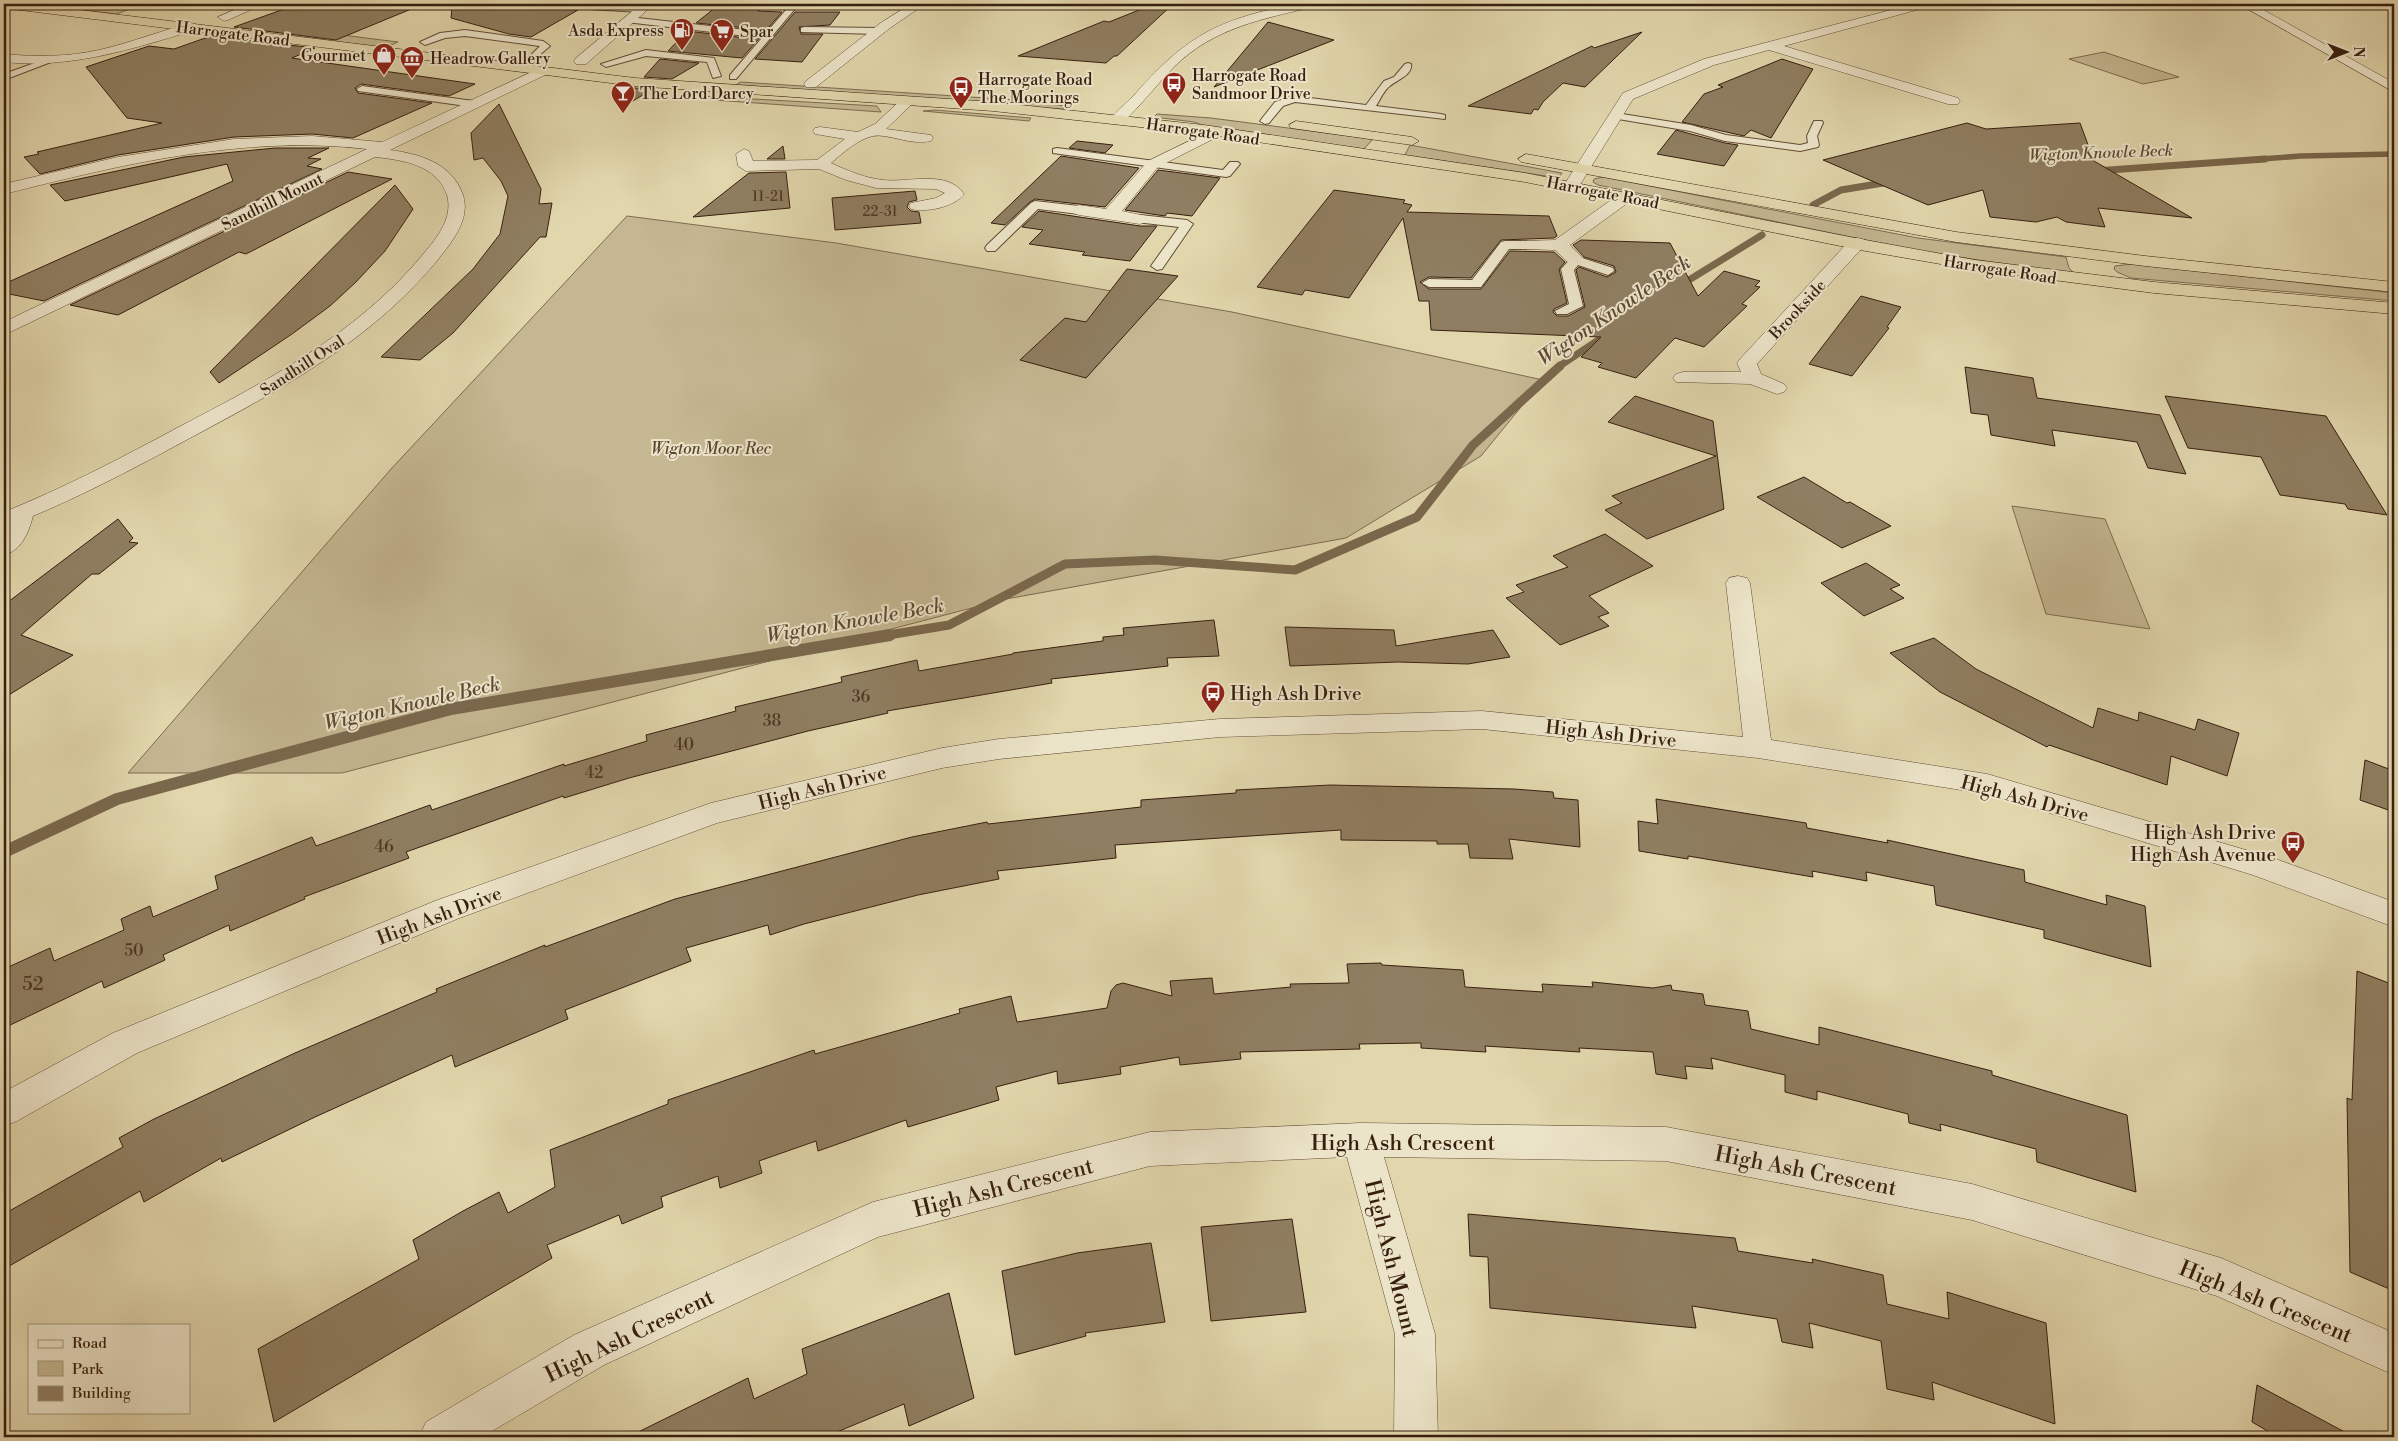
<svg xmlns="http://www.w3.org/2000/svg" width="2398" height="1441" viewBox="0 0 2398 1441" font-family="'Libre Bodoni',serif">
<rect width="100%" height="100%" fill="#e1d6ac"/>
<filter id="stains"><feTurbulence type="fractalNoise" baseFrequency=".004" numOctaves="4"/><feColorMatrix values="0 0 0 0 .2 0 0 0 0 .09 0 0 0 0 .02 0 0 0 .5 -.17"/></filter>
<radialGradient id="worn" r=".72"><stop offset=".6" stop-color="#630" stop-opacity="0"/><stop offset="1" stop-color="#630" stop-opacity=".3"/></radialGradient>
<path fill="#c4b791" stroke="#7e6b50" d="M33,4H88L130,9L116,14Z
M302,30L398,42L384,48L288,36Z
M2104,52L2179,77L2143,84L2069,59Z
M740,82L1032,101L1065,106L1063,109L733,87Z
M701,96L877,106L881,112L700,99Z
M935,110L1031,118L1029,121L923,111Z
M1157,114L1211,118L1373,139L1364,149L1205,126L1194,122L1154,117Z
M1410,145L1562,173L1560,176H1546L1405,155Z
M1603,177L1918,238L2066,257L2069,268L2076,275L1914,250L1598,185L1593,182L1594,179Z
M627,216L836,243L1232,312L1543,380L1481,456L1346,538L1006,599L342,773H128L391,469Z
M2132,264L2394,293V301L2131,278L2117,272L2114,269L2115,266Z
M2012,506L2105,519L2150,629L2046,614Z"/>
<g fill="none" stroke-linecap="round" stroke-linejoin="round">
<path stroke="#7a684d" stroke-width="5.5" d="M2248,160L2301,156L2394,154"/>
<path stroke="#7a684d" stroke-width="7" d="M2095,171L2265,159
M1813,205L1841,190L1895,181
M1676,288L1762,235
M1558,367L1609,333"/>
<path stroke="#7a684d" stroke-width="9" d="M882,636L949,625L1065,564L1155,560L1295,570L1417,517L1473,445L1560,366"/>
<path stroke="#7a684d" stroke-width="12" d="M4,852L117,799L451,709L890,635"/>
</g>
<path fill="#8f7e61" stroke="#371f0f" d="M298,4H421V5L336,40L234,27Z
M725,4H765L758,11L782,12L742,58L668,51L687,31L746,38L752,35V31L746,28L696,23L716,7H722Z
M1154,4H1173L1117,56H1114L1106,63L1018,56L1104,21L1109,22Z
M452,8L558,9L578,10L531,37L509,34L451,18Z
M795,12H840L830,25L799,27L801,34H823L802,62L755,59Z
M1268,22L1334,40L1214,87Z
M1642,32L1585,87L1563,83L1543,102L1538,110L1534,109L1531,114L1468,106L1592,46L1594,48Z
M211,36L315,48L292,58L475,84L449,96L361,84L355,88L358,93L432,103L353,138L312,134L234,137L118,155L40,174L24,157L39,154L37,152L162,123L127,118L86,67L149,46L174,49Z
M660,59L699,63L672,79L644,77Z
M1782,59L1813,69L1771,138L1751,130L1744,136L1682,122L1704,94L1723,87L1718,85Z
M633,88H635L653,89L631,102L626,95Z
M499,104L541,189L539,204L552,203L546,237H540L453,333L420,360L381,357L473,269L500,234L508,196L501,181L483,158L474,160L471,133Z
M1967,123L1986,129L2080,123L2094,161L2192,218L2098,208L2105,227L2066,222L2057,217L2036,222L1990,217L1983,190L1928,205L1823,160Z
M1676,130L1725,143L1738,145L1724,166L1657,154Z
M1077,141L1113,145L1105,153L1069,148Z
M783,146L785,159H767Z
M275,148H329L308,158L321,159L307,166L322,169L44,301L4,293V284L233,181L227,164L65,201L50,185L184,157Z
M1061,156L1139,168L1105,207L1035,199L1030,202L1005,225L991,223Z
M1158,170L1220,178L1192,216L1167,213L1165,216L1125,210Z
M348,172L392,179L246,254L239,252L118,315L70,305Z
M786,172L790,208L693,217L749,173Z
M395,185L413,209L385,251L356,282L330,306L292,334L219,383L210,372Z
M1334,190L1405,200L1403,203L1412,205L1407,212L1549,216L1557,236L1554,238L1501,240L1471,278L1429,277L1420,282L1429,289H1481L1510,251L1554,252L1565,262L1559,269L1567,303L1554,309L1553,312L1557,316H1568L1585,307L1576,270L1579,267L1607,277L1616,272L1614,266L1584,257L1573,245L1581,240L1670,243L1698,296L1724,271L1760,281L1755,286L1760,287L1742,304L1747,306L1704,347L1675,338L1636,378L1598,367L1602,363L1581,357L1601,337L1431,330L1429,301H1419L1403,218L1349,298L1305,290L1302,295L1257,287Z
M915,191L917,200L909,202L907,207L911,211L919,212L921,223L835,230L832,198Z
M1039,211L1140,226H1157L1130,261L1082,255L1085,252L1029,244L1043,230L1022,227Z
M1127,269L1178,276L1086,378L1020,360L1065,318L1086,322Z
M1861,296L1901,307L1887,327L1889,328L1852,376L1809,364Z
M1965,367L2033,378L2037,398L2160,415L2186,474L2148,468L2137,442L2052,430L2055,446L1991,435L1988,415L1971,413Z
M1635,396L1713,421L1724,509L1647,539L1605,510L1622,503L1612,496L1716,456L1608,422Z
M2165,396L2326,416L2387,515L2348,509L2345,504L2280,495L2261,457L2188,448Z
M1804,477L1847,503L1850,502L1891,526L1842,548L1757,497Z
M118,519L133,538L129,542L138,543L99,574H92L21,635L73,655L4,698V605Z
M1605,534L1653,566L1589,596L1609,613L1598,617L1609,626L1560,645L1506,598L1524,592L1516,585L1568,567L1553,556Z
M1866,563L1900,585L1890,589L1904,598L1864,616L1821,583Z
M1214,620L1219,656L1167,658L1168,666L1051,679L1052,683L887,711L888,713L808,731L629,778L564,798L563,796L406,852L409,858L304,897L305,899L230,931L229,925L163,955L165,960L104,988L102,981L4,1028V969L50,948L54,961L124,930L121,919L150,906L153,917L218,889L215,876L312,837L316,846L430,805L432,810L564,764V766L647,741L646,735L736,711L735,707L842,682L841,677L917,660L919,671L1013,654V653L1103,641V637L1124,635L1123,628Z
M1285,627L1394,630L1396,646L1493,630L1510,657L1468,664L1398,662L1290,666Z
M1934,638L1976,669L2093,728L2098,708L2138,721L2139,712L2195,730L2198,719L2239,733L2227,776L2171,756L2167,785L2049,745L2047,747L1940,692L1890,653Z
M2365,760L2394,771V812L2360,800Z
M1330,785L1514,789L1553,792L1554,798L1578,800L1580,847L1509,839L1513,859L1470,858L1468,844H1437V841L1341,840V830L1115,845L1116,858L997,871L999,879L918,895L804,924L770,935L768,925L686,948L691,961L565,1010L568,1019L455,1067L452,1055L315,1117L222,1162L221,1158L144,1202L140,1191L4,1269V1214L123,1147L119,1138L154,1119L295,1053L437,992L436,989L545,945V947L675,899L912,837L987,822L988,824L1141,807V800L1236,793V790Z
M1656,799L1806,823L1807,828L1888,843L1887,840L2024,870L2025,882L2107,905L2106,895L2145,906L2151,967L2044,938V930L1936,905L1934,886L1866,872L1867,881L1812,871L1813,877L1688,856V859L1639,851L1638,821L1658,824Z
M1381,963L1382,965L1463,970L1465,987L1543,992L1542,984L1593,987L1592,982L1653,988L1671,985L1672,990L1703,994L1705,1005L1748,1011L1751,1029L1819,1045V1027L1992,1071V1075L2127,1115L2136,1192L2037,1162L2036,1149L1940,1124L1941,1131L1909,1123L1908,1114L1817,1091V1100L1785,1092V1075L1711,1058L1713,1069L1685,1066L1687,1079L1656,1074L1653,1052L1579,1048L1580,1052L1485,1046L1486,1052L1421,1048V1043L1359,1044L1360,1049L1240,1052L1241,1059L1180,1065L1179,1057L1120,1067L1121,1074L1058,1084L1057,1071L996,1087L999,1100L908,1127L906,1120L818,1151L816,1141L759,1161L762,1173L720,1188L718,1176L661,1197L663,1207L622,1224L619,1215L547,1245L552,1258L274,1422L258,1349L419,1259L413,1240L463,1211L499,1192L508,1213L555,1187L550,1150L668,1104V1100L814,1050L815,1054L960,1013L959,1009L1011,996L1017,1022L1107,1008L1111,991L1116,985L1123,983L1172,996L1170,981L1212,978L1214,994L1291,987L1290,984L1349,983L1347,964Z
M2357,971L2394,985V1291L2350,1272L2347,1098L2352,1100Z
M1468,1214L1735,1238L1738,1251L1813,1263L1812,1259L1883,1275L1887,1304L1949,1319L1947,1292L2046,1323L2055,1424L1932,1382L1934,1400L1887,1389L1881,1341L1809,1323L1813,1348L1782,1342L1777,1319L1692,1306L1696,1328L1490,1308L1488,1257L1470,1256Z
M1292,1219L1306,1312L1211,1321L1201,1227Z
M1151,1243L1165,1322L1085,1333L1086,1336L1015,1355L1002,1271L1077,1253Z
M949,1293L974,1398L909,1426L904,1404L825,1437H628L748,1378L754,1399L807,1374L802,1349Z
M2257,1385L2354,1437H2278L2252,1422Z"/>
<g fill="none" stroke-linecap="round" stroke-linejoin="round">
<defs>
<path id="service" d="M549,4L641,6L645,9L641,12L553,7Z
M791,4H799L736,79H730V75Z
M629,17L746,30L751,33L746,36L626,22L625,20Z
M804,27L879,28L883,31L879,34L801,32V28Z
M465,30L543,41L550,46L536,58L531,55L540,46L465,36L445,38L425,45L420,42L440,33Z
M646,50L714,58L721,76L713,78L707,62L646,56L606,67L601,64Z
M43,60L51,62L4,80V74Z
M1408,63L1411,64C1413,75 1397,80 1390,86C1384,90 1380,100 1376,106L1441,114L1445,115V119L1295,102L1283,106L1269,123L1265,124L1260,121L1275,102L1294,96L1366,105L1384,81L1394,77L1405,64Z
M362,86L474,101L479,104L474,107L358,91L357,89Z
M1616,113L1691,125L1726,135L1800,145L1808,143L1807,136L1814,121H1822L1823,123L1817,136L1819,145L1818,147L1800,151L1725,141L1690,131L1612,118V114Z
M1057,148L1223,170L1230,162H1238L1240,164L1230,176L1226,177L1053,153V149Z
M1035,201L1079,206L1085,210L1079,214L1038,209L995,251H987L985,248L987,245L1031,203Z
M1140,215L1187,220L1193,224L1162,269L1157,270L1151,266L1179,227L1136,222L1134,219L1136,216Z
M1505,241H1526L1532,245L1526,249H1509L1481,287H1429L1422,283L1429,279L1472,280L1501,242Z
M1576,256L1613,268L1614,271L1608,275L1578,265L1574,270L1583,306L1567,314H1557L1555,311L1569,304L1561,269L1572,257Z"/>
<path id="minor" d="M248,4H264L228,20L224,21L218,17Z
M641,4H654L586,64H576L574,61L576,58Z
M911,4H925L890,28L816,87H806L804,84L806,81L882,22Z
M1296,4H1318L1316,6C1264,19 1214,27 1174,67C1156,85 1141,106 1122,123L1117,124L1110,120C1117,110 1128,102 1136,93C1188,34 1220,19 1296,4Z
M1914,4H1933L1931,6L1784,46L1958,98L1960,101L1958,104H1948L1769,50L1714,65L1633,99L1578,188L1572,190L1564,185L1623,93L1704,59Z
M2239,4H2253L2394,83V92Z
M191,23L195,24L197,27L195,30C132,49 71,69 4,62V54C36,57 67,57 99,50C130,43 160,31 191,23Z
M540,68L545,69L547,72L545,75L390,150C420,154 452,163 463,195C471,220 451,243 436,262C370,341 282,389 192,437C140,465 88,493 33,516C29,532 21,551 4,555V533L7,526L4,527V512C64,488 121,458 177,428C265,382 355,335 420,258C434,241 454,220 447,195C437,165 403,160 375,157L4,335V322L367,149C243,135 124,164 4,194V184L118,157L234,139L312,136L382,142Z
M908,97L915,101L886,129L931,135L933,138L931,141C910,146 888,133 873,136C858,139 843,153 831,163C848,171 865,178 883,180C908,183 947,169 964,194C955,207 925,213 911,209L909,206L911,203L936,198L945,193L936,189L876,188L846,180L819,169L746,171L738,166L736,154L744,149L749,151L753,161L817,160L845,139L815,134L813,131L815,128L820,127L858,132L875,124L903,98Z
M1214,129L1221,133L1219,136L1158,167L1122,211L1146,216L1148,219L1146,222L1140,224L1079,215L1073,213L1071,210L1073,207L1079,205L1106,209L1148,161Z
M1627,191L1633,193L1635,196L1633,199L1570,245L1585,260L1582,264H1570L1555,250L1520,249L1517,245L1520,241L1555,240L1621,193Z
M1857,238L1863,239L1866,243L1863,247L1757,364L1761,374L1784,384L1787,388L1784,392L1777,394L1750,384L1676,382L1673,378L1676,374L1683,372H1741L1737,363L1740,359L1851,239Z
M1738,576L1747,578L1750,583L1771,740L1987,774L2273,858L2394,902V927L2253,875L1987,794L1758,758L1482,729L1220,737L999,759L942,768L717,823L457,919L137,1053L17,1121L4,1126V1092L113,1033L435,901L711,803L942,748L999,739L1220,719L1482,711L1743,737L1726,583L1729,578Z
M1361,1123L1666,1127L1972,1184L2221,1258L2394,1333V1375L2217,1296L1972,1220L1666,1161L1384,1157L1435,1334L1438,1437H1394L1395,1334L1347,1157L1150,1166L878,1237L604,1365L482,1437H419L426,1422L574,1335L873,1202L1150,1132Z"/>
<path id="trunk" d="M4,4H31L635,78L993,102L1204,125L1525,173L1860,239L1975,260L2154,282L2394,303V314L2154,293L1975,270L1860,250L1525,182L1204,134L993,111L635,86L4,8Z
M1296,121L1412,137L1419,141L1412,145L1291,128L1289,125Z
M1526,154L1956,232L2145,256L2394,282V292L2145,266L1956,242L1521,162L1518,159Z"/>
</defs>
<use href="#service" stroke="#624d36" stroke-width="2"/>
<use href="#minor" stroke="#624d36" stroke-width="1"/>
<use href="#trunk" stroke="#371f0f" stroke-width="1"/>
<use href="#service" fill="#ece4c9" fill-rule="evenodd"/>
<use href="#minor" fill="#ece4c9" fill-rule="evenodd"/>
<use href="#trunk" fill="#e1d6ac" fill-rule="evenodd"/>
</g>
<defs>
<symbol id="fuel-pin" viewBox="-11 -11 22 30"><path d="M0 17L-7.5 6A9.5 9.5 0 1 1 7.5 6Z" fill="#8f2418" stroke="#ece4c9"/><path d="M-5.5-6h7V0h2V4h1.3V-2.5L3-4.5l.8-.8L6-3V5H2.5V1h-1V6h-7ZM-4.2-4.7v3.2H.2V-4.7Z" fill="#fff"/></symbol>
<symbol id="supermarket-pin" viewBox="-11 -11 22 30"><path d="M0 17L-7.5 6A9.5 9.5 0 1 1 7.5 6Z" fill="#8f2418" stroke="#ece4c9"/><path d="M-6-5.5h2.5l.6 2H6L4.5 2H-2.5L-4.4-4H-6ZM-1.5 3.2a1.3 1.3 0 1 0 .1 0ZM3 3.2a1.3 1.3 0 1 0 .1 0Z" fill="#fff"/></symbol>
<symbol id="shop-pin" viewBox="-11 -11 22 30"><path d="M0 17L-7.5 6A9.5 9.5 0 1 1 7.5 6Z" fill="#8f2418" stroke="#ece4c9"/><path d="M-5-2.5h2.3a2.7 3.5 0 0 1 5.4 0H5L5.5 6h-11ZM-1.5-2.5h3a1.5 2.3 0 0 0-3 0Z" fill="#fff"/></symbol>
<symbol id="museum-pin" viewBox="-11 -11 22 30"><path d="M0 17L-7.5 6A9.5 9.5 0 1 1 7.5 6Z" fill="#8f2418" stroke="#ece4c9"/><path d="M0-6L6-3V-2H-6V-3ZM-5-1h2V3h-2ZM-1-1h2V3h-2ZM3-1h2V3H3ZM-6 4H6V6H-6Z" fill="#fff"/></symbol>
<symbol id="bus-pin" viewBox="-11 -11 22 30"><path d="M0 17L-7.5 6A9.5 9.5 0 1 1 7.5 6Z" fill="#8f2418" stroke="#ece4c9"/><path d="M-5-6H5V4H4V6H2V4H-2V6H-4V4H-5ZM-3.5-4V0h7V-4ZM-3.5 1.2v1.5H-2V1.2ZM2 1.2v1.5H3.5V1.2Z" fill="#fff"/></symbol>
<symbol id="bar-pin" viewBox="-11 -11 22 30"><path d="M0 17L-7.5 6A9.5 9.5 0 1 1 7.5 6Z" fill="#8f2418" stroke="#ece4c9"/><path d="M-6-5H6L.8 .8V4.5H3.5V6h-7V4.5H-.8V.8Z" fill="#fff"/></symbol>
</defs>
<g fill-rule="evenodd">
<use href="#fuel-pin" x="668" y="16" width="28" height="38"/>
<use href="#supermarket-pin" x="708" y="17" width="28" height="38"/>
<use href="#shop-pin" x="370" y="41" width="28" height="38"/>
<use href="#museum-pin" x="398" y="44" width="28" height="38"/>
<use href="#bus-pin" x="1160" y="70" width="28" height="38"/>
<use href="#bus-pin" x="947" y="74" width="28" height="38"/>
<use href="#bar-pin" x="609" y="79" width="28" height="38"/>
<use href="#bus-pin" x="1199" y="679" width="28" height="38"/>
<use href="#bus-pin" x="2279" y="829" width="28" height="38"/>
</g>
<g text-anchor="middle" stroke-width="4" stroke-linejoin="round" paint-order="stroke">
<g font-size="14" fill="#4d3724">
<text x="768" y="201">11-21</text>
<text x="880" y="216">22-31</text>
</g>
<g font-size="16" fill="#371f0f" stroke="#ece4c9" text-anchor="start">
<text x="664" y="36" text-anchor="end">Asda Express</text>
<text x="740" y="37">Spar</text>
<text x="366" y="61" text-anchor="end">Gourmet</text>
<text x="430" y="64">Headrow Gallery</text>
<text x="1192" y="81">Harrogate Road<tspan x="1192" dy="18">Sandmoor Drive</tspan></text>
<text x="978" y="85">Harrogate Road<tspan x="978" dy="18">The Moorings</tspan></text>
<text x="640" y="99">The Lord Darcy</text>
</g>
<g font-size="16" fill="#371f0f" stroke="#ece4c9">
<text transform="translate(233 33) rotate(7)" y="6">Harrogate Road</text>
<text transform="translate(1203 131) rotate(8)" y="6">Harrogate Road</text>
<text transform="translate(1603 192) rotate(11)" y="6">Harrogate Road</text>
<text transform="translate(272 201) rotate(-26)" y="6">Sandhill Mount</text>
<text transform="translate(2000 269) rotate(9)" y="6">Harrogate Road</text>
<text transform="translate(1797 309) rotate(-47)" y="6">Brookside</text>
<text transform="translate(302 365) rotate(-33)" y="6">Sandhill Oval</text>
</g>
<g font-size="16" font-style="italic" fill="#5e4933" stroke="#ece4c9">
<text transform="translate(2101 152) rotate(-2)" y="6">Wigton Knowle Beck</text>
</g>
<g font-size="16" font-style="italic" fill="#5a4530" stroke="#ece4c9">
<text x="711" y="454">Wigton Moor Rec</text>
</g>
<g font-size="16" fill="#4d3724">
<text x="861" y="702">36</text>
<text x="772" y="726">38</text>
<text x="684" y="750">40</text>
<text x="594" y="778">42</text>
<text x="384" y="852">46</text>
<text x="134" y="956">50</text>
</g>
<g font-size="19" fill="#371f0f" stroke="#ece4c9" text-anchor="start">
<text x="1230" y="700">High Ash Drive</text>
<text x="2276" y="839" text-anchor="end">High Ash Drive<tspan x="2276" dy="22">High Ash Avenue</tspan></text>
</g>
<g font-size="19" fill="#371f0f" stroke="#ece4c9">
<text transform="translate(1611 733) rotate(6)" y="7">High Ash Drive</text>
<text transform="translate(822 787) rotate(-14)" y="7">High Ash Drive</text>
<text transform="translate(2025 798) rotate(15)" y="7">High Ash Drive</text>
<text transform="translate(439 915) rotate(-21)" y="7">High Ash Drive</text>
</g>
<g font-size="19" fill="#4d3724">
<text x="33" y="990">52</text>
</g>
<g font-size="20" font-style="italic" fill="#5e4933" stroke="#ece4c9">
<text transform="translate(1614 310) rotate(-34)" y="7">Wigton Knowle Beck</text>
<text transform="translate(855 620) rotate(-10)" y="7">Wigton Knowle Beck</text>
<text transform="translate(412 703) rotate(-13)" y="7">Wigton Knowle Beck</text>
</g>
<g font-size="22" fill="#371f0f" stroke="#ece4c9">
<text x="1403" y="1150">High Ash Crescent</text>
<text transform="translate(1806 1170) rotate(11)" y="8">High Ash Crescent</text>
<text transform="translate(1003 1187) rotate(-14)" y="8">High Ash Crescent</text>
<text transform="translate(1392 1258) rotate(76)" y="8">High Ash Mount</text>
<text transform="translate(2266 1301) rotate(22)" y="8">High Ash Crescent</text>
<text transform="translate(629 1335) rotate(-26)" y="8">High Ash Crescent</text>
</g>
</g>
<rect width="2398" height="1441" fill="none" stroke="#e1d6ac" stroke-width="20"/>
<rect x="5" y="5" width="2388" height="1431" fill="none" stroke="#371f0f" stroke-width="2.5"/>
<rect x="10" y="10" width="2378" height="1421" fill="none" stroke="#371f0f"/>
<rect x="28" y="1324" width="162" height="90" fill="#ece4c9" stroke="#a4957f"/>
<rect x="38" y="1340" width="25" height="8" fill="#ece4c9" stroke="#a4957f"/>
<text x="72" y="1348" font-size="15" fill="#371f0f">Road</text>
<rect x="38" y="1361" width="25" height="15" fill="#c4b791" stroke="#a4957f"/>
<text x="72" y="1374" font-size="15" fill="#371f0f">Park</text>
<rect x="38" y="1386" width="25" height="15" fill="#8f7e61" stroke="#a4957f"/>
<text x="72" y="1398" font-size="15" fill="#371f0f">Building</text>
<g transform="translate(2346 52) rotate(90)" stroke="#ece4c9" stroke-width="4" paint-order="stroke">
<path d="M0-4L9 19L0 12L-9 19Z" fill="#371f0f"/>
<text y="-8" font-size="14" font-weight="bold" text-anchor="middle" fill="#371f0f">N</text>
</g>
<rect width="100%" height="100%" filter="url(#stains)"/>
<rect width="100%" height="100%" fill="url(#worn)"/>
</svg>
